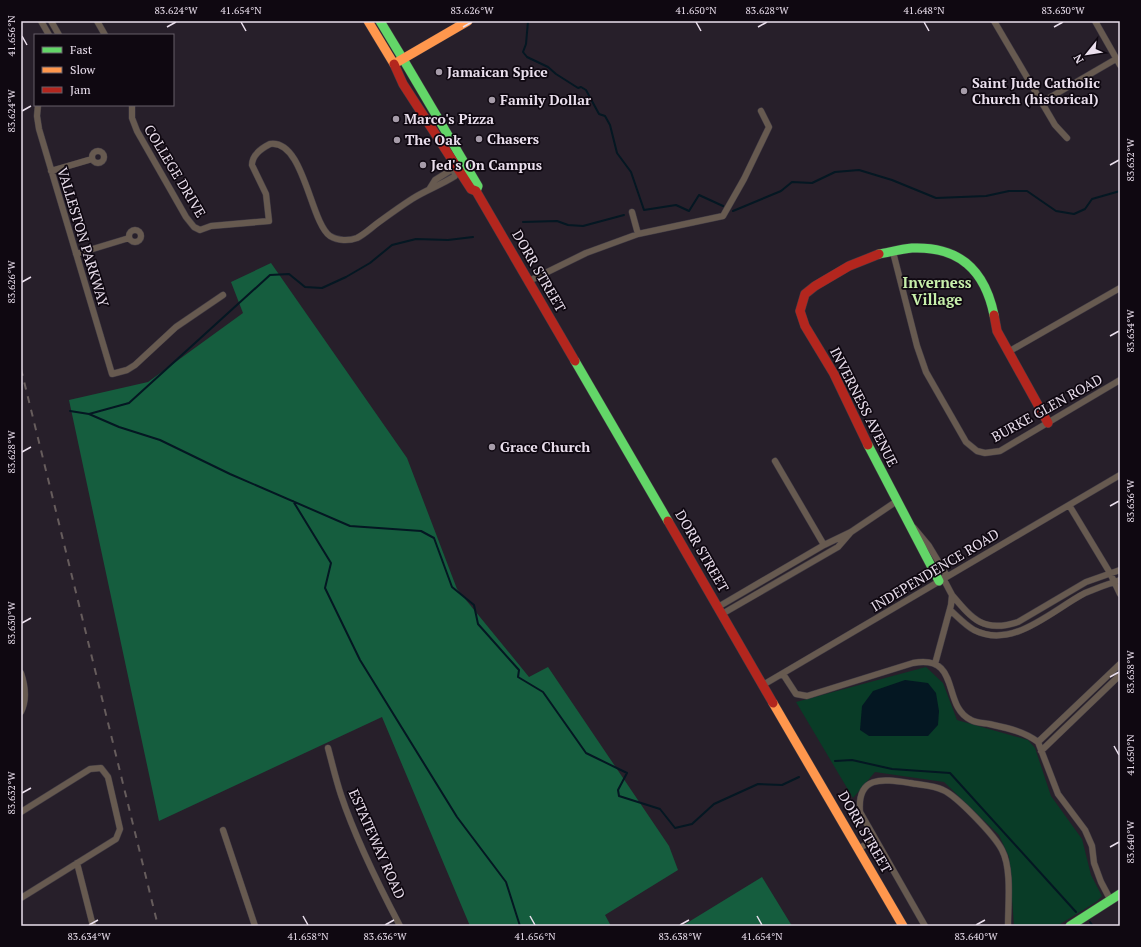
<svg xmlns="http://www.w3.org/2000/svg" width="1141" height="947" viewBox="0 0 1141 947" font-family="'PT Serif',serif">
<rect width="100%" height="100%" fill="#271f2a"/>
<path fill="#093c27" d="M926,667L943,683L957,720L1028,740L1035,748L1051,796L1082,839L1091,875L1102,896L1096,902L1057,926H1014L1009,857L999,835L944,782L875,772L853,798L796,702Z"/>
<path fill="#155d3e" d="M271,263L407,458L457,589L529,677L548,667L669,846L678,870L605,915L611,926H470L382,717L159,821L69,400L148,382L243,313L231,282Z
M762,877L792,926H682Z"/>
<path fill="#041722" d="M905,680L928,683L936,693L939,711L938,725L928,736H869L860,730L862,706L873,691Z"/>
<g fill="none" stroke-linecap="round" stroke-linejoin="round">
<path stroke="#041722" stroke-width="2" d="M528,21L526,44L523,52L527,57L548,67L556,74L578,88L581,87L586,90L599,114L605,116L610,125L617,153L631,172L644,210L676,205L689,211L699,195L723,206
M733,211L781,191L792,182L812,183L835,172L859,170L892,180L936,198L986,196L1009,191H1027L1056,211L1074,214L1085,209L1092,199L1120,191
M523,222L557,221L568,225L583,226L624,215
M70,411L89,414L129,403L270,275L289,274L305,287L322,288L346,277L370,263L392,245L416,239L448,240L473,237
M89,414L119,427L160,440L230,474L350,526L421,531L434,538L452,587L474,605L478,624L519,670L518,677L543,692L586,753L627,773L618,790L619,796L660,809L675,828L692,824L714,804L758,784L782,785L799,777
M293,501L331,563L325,588L360,660L457,817L506,882L520,926
M835,761L852,760L892,769L950,773L1076,912
M1090,922L1093,926"/>
<defs>
<path id="street" d="M41,21L49,35
M51,21L59,35
M97,21L105,35
M994,21L1055,125L1067,138
M1095,21L1120,65
M1042,102L1116,59
M38,105L37,116L39,129L112,374L127,370L135,365L176,327L223,295
M132,105V118L137,131L186,217L194,227L200,230L211,226L269,221L266,194L252,165C252,155 262,148 270,144C304,139 310,222 330,236C338,241 349,241 357,238C365,234 372,227 379,222C390,214 401,206 412,199C426,190 441,185 455,176V172
M92 157a6 6 0 1 1 12 0a6 6 0 1 1-12 0Z
M51,171L92,159
M430,188L435,180L451,170L455,172L458,170
M632,212L638,234
M129 236a6 6 0 1 1 12 0a6 6 0 1 1-12 0Z
M893,252L917,346L926,372L966,442L977,451L985,453L1000,451L1120,380
M76,254L129,238
M529,281L586,253L638,234L723,216L744,179L769,127L761,111
M1008,352L1120,288
M775,461L824,545
M1069,505L1110,573L1120,594
M914,528L929,546L947,576
M952,595C973,620 984,633 1018,622L1086,582L1120,570
M718,607L824,545L851,532L897,501
M950,610C958,617 965,625 974,630C1013,650 1052,610 1085,593C1097,588 1108,584 1120,580
M722,614L838,547L851,532
M935,664L951,605L952,595L943,578
M21,673C25,685 27,700 21,712
M783,674L796,694L807,696L913,663C962,654 941,706 971,720C976,723 984,723 989,724C1007,728 1023,731 1038,742L1058,794L1085,830L1092,846L1094,863L1101,882L1110,899
M763,685L1120,475
M1038,742L1120,664
M328,748C332,763 336,780 341,795C356,840 378,884 400,926
M1041,751L1120,675
M21,812L90,769L101,768L108,777L120,829L116,839L21,898
M223,830L255,926
M858,849L875,839
M77,863L93,926
M925,926L860,812C857,775 882,779 910,783C920,785 933,785 943,790C957,796 995,836 1002,850C1012,869 1008,904 1008,926"/>
<path id="fast" d="M380,21L403,59
M403,59L478,186L476,191
M879,254C890,252 901,249 912,248C960,246 985,271 994,315
M575,361L668,521
M868,445L939,581
M1070,926L1120,894"/>
<path id="slow" d="M368,21L394,64L468,21
M773,703L903,926"/>
<path id="jam" d="M394,64L403,84L471,189L476,191L575,361
M994,315L997,331L1048,423
M868,445L834,374L805,326L800,311L805,294L815,286L849,266L879,254
M668,521L773,703"/>
</defs>
<use href="#street" stroke="#413b44" stroke-width="7"/>
<use href="#fast" stroke="#413b44" stroke-width="10"/>
<use href="#slow" stroke="#413b44" stroke-width="10"/>
<use href="#jam" stroke="#413b44" stroke-width="10"/>
<use href="#street" stroke="#675a50" stroke-width="6"/>
<use href="#fast" stroke="#63d668" stroke-width="9"/>
<use href="#slow" stroke="#ff974d" stroke-width="9"/>
<use href="#jam" stroke="#b3261e" stroke-width="9"/>
<path stroke="#665c5c" stroke-width="2" stroke-dasharray="7 7" stroke-linecap="butt" d="M21,369L158,926"/>
</g>
<path fill="none" stroke="#eadfed" stroke-width="1.5" d="M241,22L246,31M696,22L701,31M924,22L929,31M167,27L176,22M463,27L472,22M758,27L767,22M1054,27L1063,22M22,36L27,45M22,111L31,106M1110,165L1119,160M22,282L31,277M1110,336L1119,331M22,452L31,447M1110,506L1119,501M22,623L31,618M1110,677L1119,672M1114,746L1119,755M22,793L31,788M1110,847L1119,842M303,916L308,925M530,916L535,925M757,916L762,925M89,925L98,920M385,925L394,920M680,925L689,920M976,925L985,920"/>
<g fill="#a69ca9" stroke="#0f0811" stroke-width="1.5">
<circle cx="439" cy="72" r="4"/>
<circle cx="964" cy="91" r="4"/>
<circle cx="492" cy="100" r="4"/>
<circle cx="396" cy="119" r="4"/>
<circle cx="479" cy="139" r="4"/>
<circle cx="397" cy="140" r="4"/>
<circle cx="423" cy="165" r="4"/>
<circle cx="492" cy="447" r="4"/>
</g>
<g text-anchor="middle" stroke-width="3.5" stroke-linejoin="round" paint-order="stroke">
<g font-size="14" font-weight="bold" fill="#eadfed" stroke="#0f0811" text-anchor="start">
<text x="447" y="77">Jamaican Spice</text>
<text x="972" y="88">Saint Jude Catholic<tspan x="972" dy="16">Church (historical)</tspan></text>
<text x="500" y="105">Family Dollar</text>
<text x="404" y="124">Marco's Pizza</text>
<text x="487" y="144">Chasers</text>
<text x="405" y="145">The Oak</text>
<text x="431" y="170">Jed's On Campus</text>
<text x="500" y="452">Grace Church</text>
</g>
<g font-size="14" fill="#eadfed" stroke="#0f0811">
<text transform="translate(175 171) rotate(59)" y="5">COLLEGE DRIVE</text>
<text transform="translate(83 237) rotate(73)" y="5">VALLESTON PARKWAY</text>
<text transform="translate(539 271) rotate(60)" y="5">DORR STREET</text>
<text transform="translate(864 407) rotate(63)" y="5">INVERNESS AVENUE</text>
<text transform="translate(1047 408) rotate(-29)" y="5">BURKE GLEN ROAD</text>
<text transform="translate(702 551) rotate(60)" y="5">DORR STREET</text>
<text transform="translate(935 570) rotate(-31)" y="5">INDEPENDENCE ROAD</text>
<text transform="translate(865 832) rotate(60)" y="5">DORR STREET</text>
<text transform="translate(377 844) rotate(66)" y="5">ESTATEWAY ROAD</text>
</g>
<g font-size="15" font-weight="bold" fill="#c7efab" stroke="#0f0811">
<text x="937" y="288">Inverness<tspan x="937" dy="17">Village</tspan></text>
</g>
</g>
<rect width="1141" height="947" fill="none" stroke="#0f0811" stroke-width="44"/>
<rect x="34" y="34" width="140" height="72" fill="#0f0811" stroke="#675e69"/>
<rect x="42" y="47" width="20" height="6" fill="#63d668" stroke="#675e69"/>
<text x="70" y="54" font-size="12" fill="#eadfed">Fast</text>
<rect x="42" y="67" width="20" height="6" fill="#ff974d" stroke="#675e69"/>
<text x="70" y="74" font-size="12" fill="#eadfed">Slow</text>
<rect x="42" y="87" width="20" height="6" fill="#b3261e" stroke="#675e69"/>
<text x="70" y="94" font-size="12" fill="#eadfed">Jam</text>
<g transform="translate(1087 54) rotate(240)" stroke="#0f0811" stroke-width="3" paint-order="stroke">
<path d="M0-3L7 15L0 10L-7 15Z" fill="#eadfed"/>
<text y="-6" font-size="11" font-weight="bold" text-anchor="middle" fill="#eadfed">N</text>
</g>
<rect x="22" y="22" width="1097" height="903" fill="none" stroke="#eadfed" stroke-width="1.5"/>
<g font-size="10" text-anchor="middle" fill="#eadfed">
<text x="176" y="14">83.624°W</text>
<text x="241" y="14">41.654°N</text>
<text x="472" y="14">83.626°W</text>
<text x="696" y="14">41.650°N</text>
<text x="767" y="14">83.628°W</text>
<text x="924" y="14">41.648°N</text>
<text x="1063" y="14">83.630°W</text>
<text transform="translate(11 36) rotate(-90)" y="4">41.656°N</text>
<text transform="translate(11 111) rotate(-90)" y="4">83.624°W</text>
<text transform="translate(1130 160) rotate(-90)" y="4">83.632°W</text>
<text transform="translate(11 282) rotate(-90)" y="4">83.626°W</text>
<text transform="translate(1130 331) rotate(-90)" y="4">83.634°W</text>
<text transform="translate(11 452) rotate(-90)" y="4">83.628°W</text>
<text transform="translate(1130 501) rotate(-90)" y="4">83.636°W</text>
<text transform="translate(11 623) rotate(-90)" y="4">83.630°W</text>
<text transform="translate(1130 672) rotate(-90)" y="4">83.638°W</text>
<text transform="translate(1130 755) rotate(-90)" y="4">41.650°N</text>
<text transform="translate(11 793) rotate(-90)" y="4">83.632°W</text>
<text transform="translate(1130 842) rotate(-90)" y="4">83.640°W</text>
<text x="89" y="940">83.634°W</text>
<text x="308" y="940">41.658°N</text>
<text x="385" y="940">83.636°W</text>
<text x="535" y="940">41.656°N</text>
<text x="680" y="940">83.638°W</text>
<text x="762" y="940">41.654°N</text>
<text x="976" y="940">83.640°W</text>
</g>
</svg>
